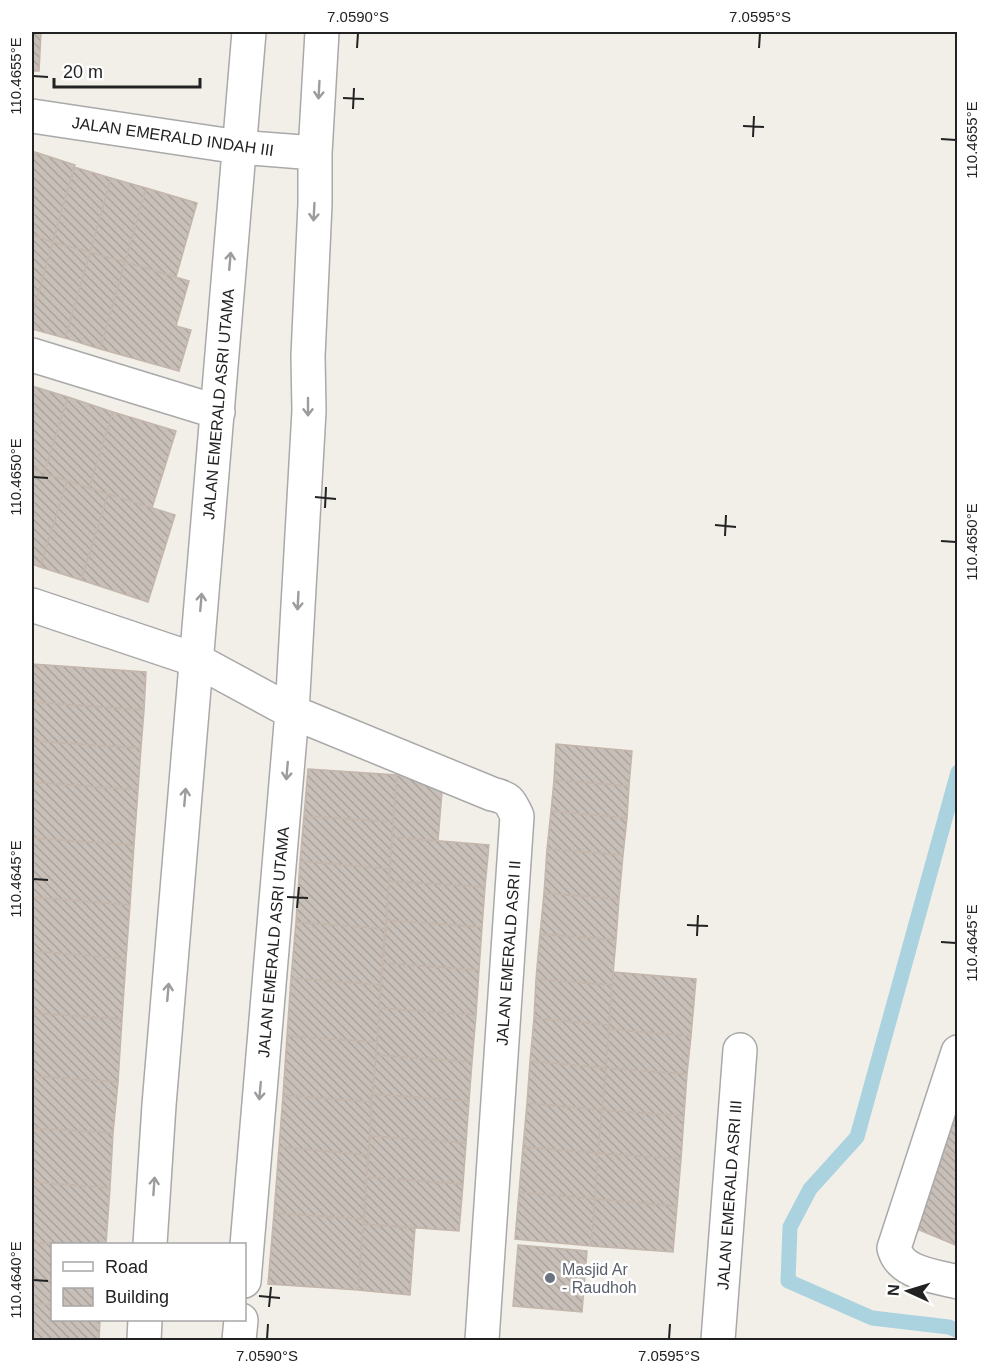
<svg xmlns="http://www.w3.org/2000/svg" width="989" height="1372" viewBox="0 0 989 1372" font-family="Arial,sans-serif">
<defs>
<pattern id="building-back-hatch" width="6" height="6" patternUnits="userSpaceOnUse" patternTransform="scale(1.5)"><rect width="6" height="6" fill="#c7bfb8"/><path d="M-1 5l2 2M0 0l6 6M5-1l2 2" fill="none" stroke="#aba49e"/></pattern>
</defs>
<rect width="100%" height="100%" fill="#f2efe9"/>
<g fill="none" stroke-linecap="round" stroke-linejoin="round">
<path stroke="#aad3df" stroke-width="15" d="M958,772L857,1137L810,1189L790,1227L788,1281L872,1318L949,1327L958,1331"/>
</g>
<path fill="url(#building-back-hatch)" stroke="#c4b6ab" stroke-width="1.5" d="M32,32H41L39,71H32Z
M35,152L75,165L53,242L32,235V164Z
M74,167L111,178L90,252L53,242Z
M111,178L146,188L125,262L90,252Z
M146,188L197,203L176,277L125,262Z
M32,235L53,242L32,316Z
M53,242L90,252L65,338L32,329V316Z
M90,252L125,262L100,349L65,338Z
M125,262L189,281L176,326L191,330L179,371L100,349Z
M32,386L68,397L44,473L32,469Z
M68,397L113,412L89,488L44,473Z
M113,412L176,431L152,508L89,488Z
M32,469L67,481L40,567L32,564Z
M67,481L108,494L81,580L40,567Z
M108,494L175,515L148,602L81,580Z
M32,664L146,672L144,710L32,702Z
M32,702L144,710L141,748L32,741Z
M32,741L141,748L138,790L32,782Z
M556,744L632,751L629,786L554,780Z
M308,769L397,775L393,822L304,816Z
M397,775L443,779L438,841L392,837Z
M554,780L629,786L627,818L551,811Z
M32,782L138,790L134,845L32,838Z
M551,811L627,818L623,855L547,849Z
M304,816L393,822L390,869L300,861Z
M392,837L489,845L485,887L389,881Z
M32,838L134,845L130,905L32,897Z
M547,849L623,855L619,899L544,893Z
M300,861L390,869L386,929L296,922Z
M389,881L485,887L482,927L386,920Z
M544,893L619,899L616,940L540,934Z
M32,897L130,905L126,959L32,951Z
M386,920L482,927L479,970L382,963Z
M296,922L386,929L381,985L291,978Z
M540,934L616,940L612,985L536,979Z
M32,951L126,959L122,1019L32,1013Z
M382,963L479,970L476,1015L379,1008Z
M613,972L696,979L691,1036L609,1029Z
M291,978L381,985L377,1042L287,1036Z
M536,979L612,985L609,1025L534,1018Z
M379,1008L476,1015L472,1062L376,1055Z
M32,1013L122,1019L118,1082L32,1076Z
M534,1018L609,1025L606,1068L530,1061Z
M609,1029L691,1036L687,1074L606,1068Z
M287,1036L377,1042L372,1102L283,1095Z
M376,1055L472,1062L469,1101L372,1094Z
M530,1061L606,1068L602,1110L527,1103Z
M606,1068L687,1074L684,1116L602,1110Z
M32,1076L118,1082L113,1133L32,1128Z
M372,1094L469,1101L466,1143L370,1136Z
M283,1095L372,1102L368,1155L279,1147Z
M527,1103L602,1110L598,1153L523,1147Z
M602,1110L684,1116L681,1159L598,1153Z
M958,1113V1157L942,1150Z
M32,1128L113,1133L110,1188L32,1182Z
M370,1136L466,1143L463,1184L367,1177Z
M279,1147L368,1155L364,1219L274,1213Z
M523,1147L598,1153L595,1199L519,1192Z
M942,1150L958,1157V1246L910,1226Z
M598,1153L681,1159L677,1206L595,1199Z
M367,1177L463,1184L459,1231L363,1224Z
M32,1182L110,1188L106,1244L32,1243Z
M519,1192L595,1199L591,1246L515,1239Z
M595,1199L677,1206L673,1252L591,1246Z
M274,1213L364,1219L358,1290L268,1284Z
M363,1224L415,1228L410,1295L358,1290Z
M32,1243L59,1244H52V1305L32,1303Z
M518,1245L587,1251L582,1312L513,1306Z
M32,1303L52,1305V1320H100L99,1340H32Z"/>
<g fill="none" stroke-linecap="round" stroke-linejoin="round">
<defs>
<path id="minor" d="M32,116L239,147L315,153
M32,355L218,412
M32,605L196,660L292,712L492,794C509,798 510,801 517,816L482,1340
M958,1052L894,1248C900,1274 936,1276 958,1282
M150,1244L159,1105L249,32
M244,1281L292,712L309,411L308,356L315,204V153L322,32
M144,1340L145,1320
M239,1340L241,1320
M718,1340L740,1050"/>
</defs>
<use href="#minor" stroke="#a9a9a9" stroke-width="36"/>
<use href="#minor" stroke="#fff" stroke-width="33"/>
</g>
<defs><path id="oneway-shaft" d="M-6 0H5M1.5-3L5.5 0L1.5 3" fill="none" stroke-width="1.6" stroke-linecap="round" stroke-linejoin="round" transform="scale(1.5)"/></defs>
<g stroke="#9c9c9c">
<use href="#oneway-shaft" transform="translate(319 90) rotate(93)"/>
<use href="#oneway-shaft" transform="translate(314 212) rotate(93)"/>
<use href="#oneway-shaft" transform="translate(230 261) rotate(-85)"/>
<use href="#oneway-shaft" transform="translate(308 407) rotate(90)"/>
<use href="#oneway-shaft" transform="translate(298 601) rotate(93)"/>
<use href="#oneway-shaft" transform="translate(201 602) rotate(-85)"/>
<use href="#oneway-shaft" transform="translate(287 771) rotate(95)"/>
<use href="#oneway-shaft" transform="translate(185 797) rotate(-85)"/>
<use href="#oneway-shaft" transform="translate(168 992) rotate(-85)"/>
<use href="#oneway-shaft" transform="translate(260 1091) rotate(95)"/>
<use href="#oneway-shaft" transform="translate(154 1186) rotate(-86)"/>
</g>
<path fill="none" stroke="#222" stroke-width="2" d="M357,48L358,33M759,48L760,33M33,76L48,77M343,98L364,99M353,109L354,88M743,126L764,127M753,137L754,116M941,139L956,140M33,477L48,478M315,497L336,499M325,508L326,487M715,525L736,527M725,536L726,515M941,541L956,542M33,879L48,880M287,897L308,898M297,908L299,887M687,925L708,926M697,936L698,915M941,942L956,943M33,1280L48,1281M259,1296L280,1298M269,1307L271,1287M267,1339L268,1324M669,1339L670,1324"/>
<circle fill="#6b7280" stroke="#fff" stroke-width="2" cx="550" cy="1278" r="6"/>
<g text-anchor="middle" stroke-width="5" stroke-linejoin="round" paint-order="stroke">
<g font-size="16" fill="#222" stroke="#fff">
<text transform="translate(173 136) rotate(8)" y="6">JALAN EMERALD INDAH III</text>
<text transform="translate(218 404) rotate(-85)" y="6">JALAN EMERALD ASRI UTAMA</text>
<text transform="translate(273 942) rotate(-85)" y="6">JALAN EMERALD ASRI UTAMA</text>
<text transform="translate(508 953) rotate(-86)" y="6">JALAN EMERALD ASRI II</text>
<text transform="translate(729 1195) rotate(-86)" y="6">JALAN EMERALD ASRI III</text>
</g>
<g font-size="16" fill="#5b616d" stroke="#fff" text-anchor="start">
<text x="562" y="1275">Masjid Ar<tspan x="562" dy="18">- Raudhoh</tspan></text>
</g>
</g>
<rect width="989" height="1372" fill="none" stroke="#ffffff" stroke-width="66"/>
<rect x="51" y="1243" width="195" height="78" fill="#ffffff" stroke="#a7a7a7" stroke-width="1.5"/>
<rect x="63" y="1262" width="30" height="9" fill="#ffffff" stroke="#a7a7a7" stroke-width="1.5"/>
<text x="105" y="1273" font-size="18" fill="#222222">Road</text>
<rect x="63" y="1288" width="30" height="18" fill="url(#building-back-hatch)" stroke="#a7a7a7" stroke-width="1.5"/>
<text x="105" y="1303" font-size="18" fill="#222222">Building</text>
<g transform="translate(908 1291) rotate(274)" stroke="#ffffff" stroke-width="4.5" paint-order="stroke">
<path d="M0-4.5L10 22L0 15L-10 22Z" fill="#222222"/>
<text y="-9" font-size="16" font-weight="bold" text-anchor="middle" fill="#222222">N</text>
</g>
<path d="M54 78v9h146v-9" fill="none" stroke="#222222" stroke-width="3"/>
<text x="63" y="78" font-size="18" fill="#222222" stroke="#ffffff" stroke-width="4.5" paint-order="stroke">20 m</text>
<rect x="33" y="33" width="923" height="1306" fill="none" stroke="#222" stroke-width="2"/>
<g font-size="15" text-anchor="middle" fill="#222">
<text x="358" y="22">7.0590°S</text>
<text x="760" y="22">7.0595°S</text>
<text transform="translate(16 76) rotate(-90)" y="5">110.4655°E</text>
<text transform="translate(972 140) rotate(-90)" y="5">110.4655°E</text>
<text transform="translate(16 477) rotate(-90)" y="5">110.4650°E</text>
<text transform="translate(972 542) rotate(-90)" y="5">110.4650°E</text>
<text transform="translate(16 879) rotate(-90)" y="5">110.4645°E</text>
<text transform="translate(972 943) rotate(-90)" y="5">110.4645°E</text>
<text transform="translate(16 1280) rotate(-90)" y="5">110.4640°E</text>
<text x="267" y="1361">7.0590°S</text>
<text x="669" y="1361">7.0595°S</text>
</g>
</svg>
